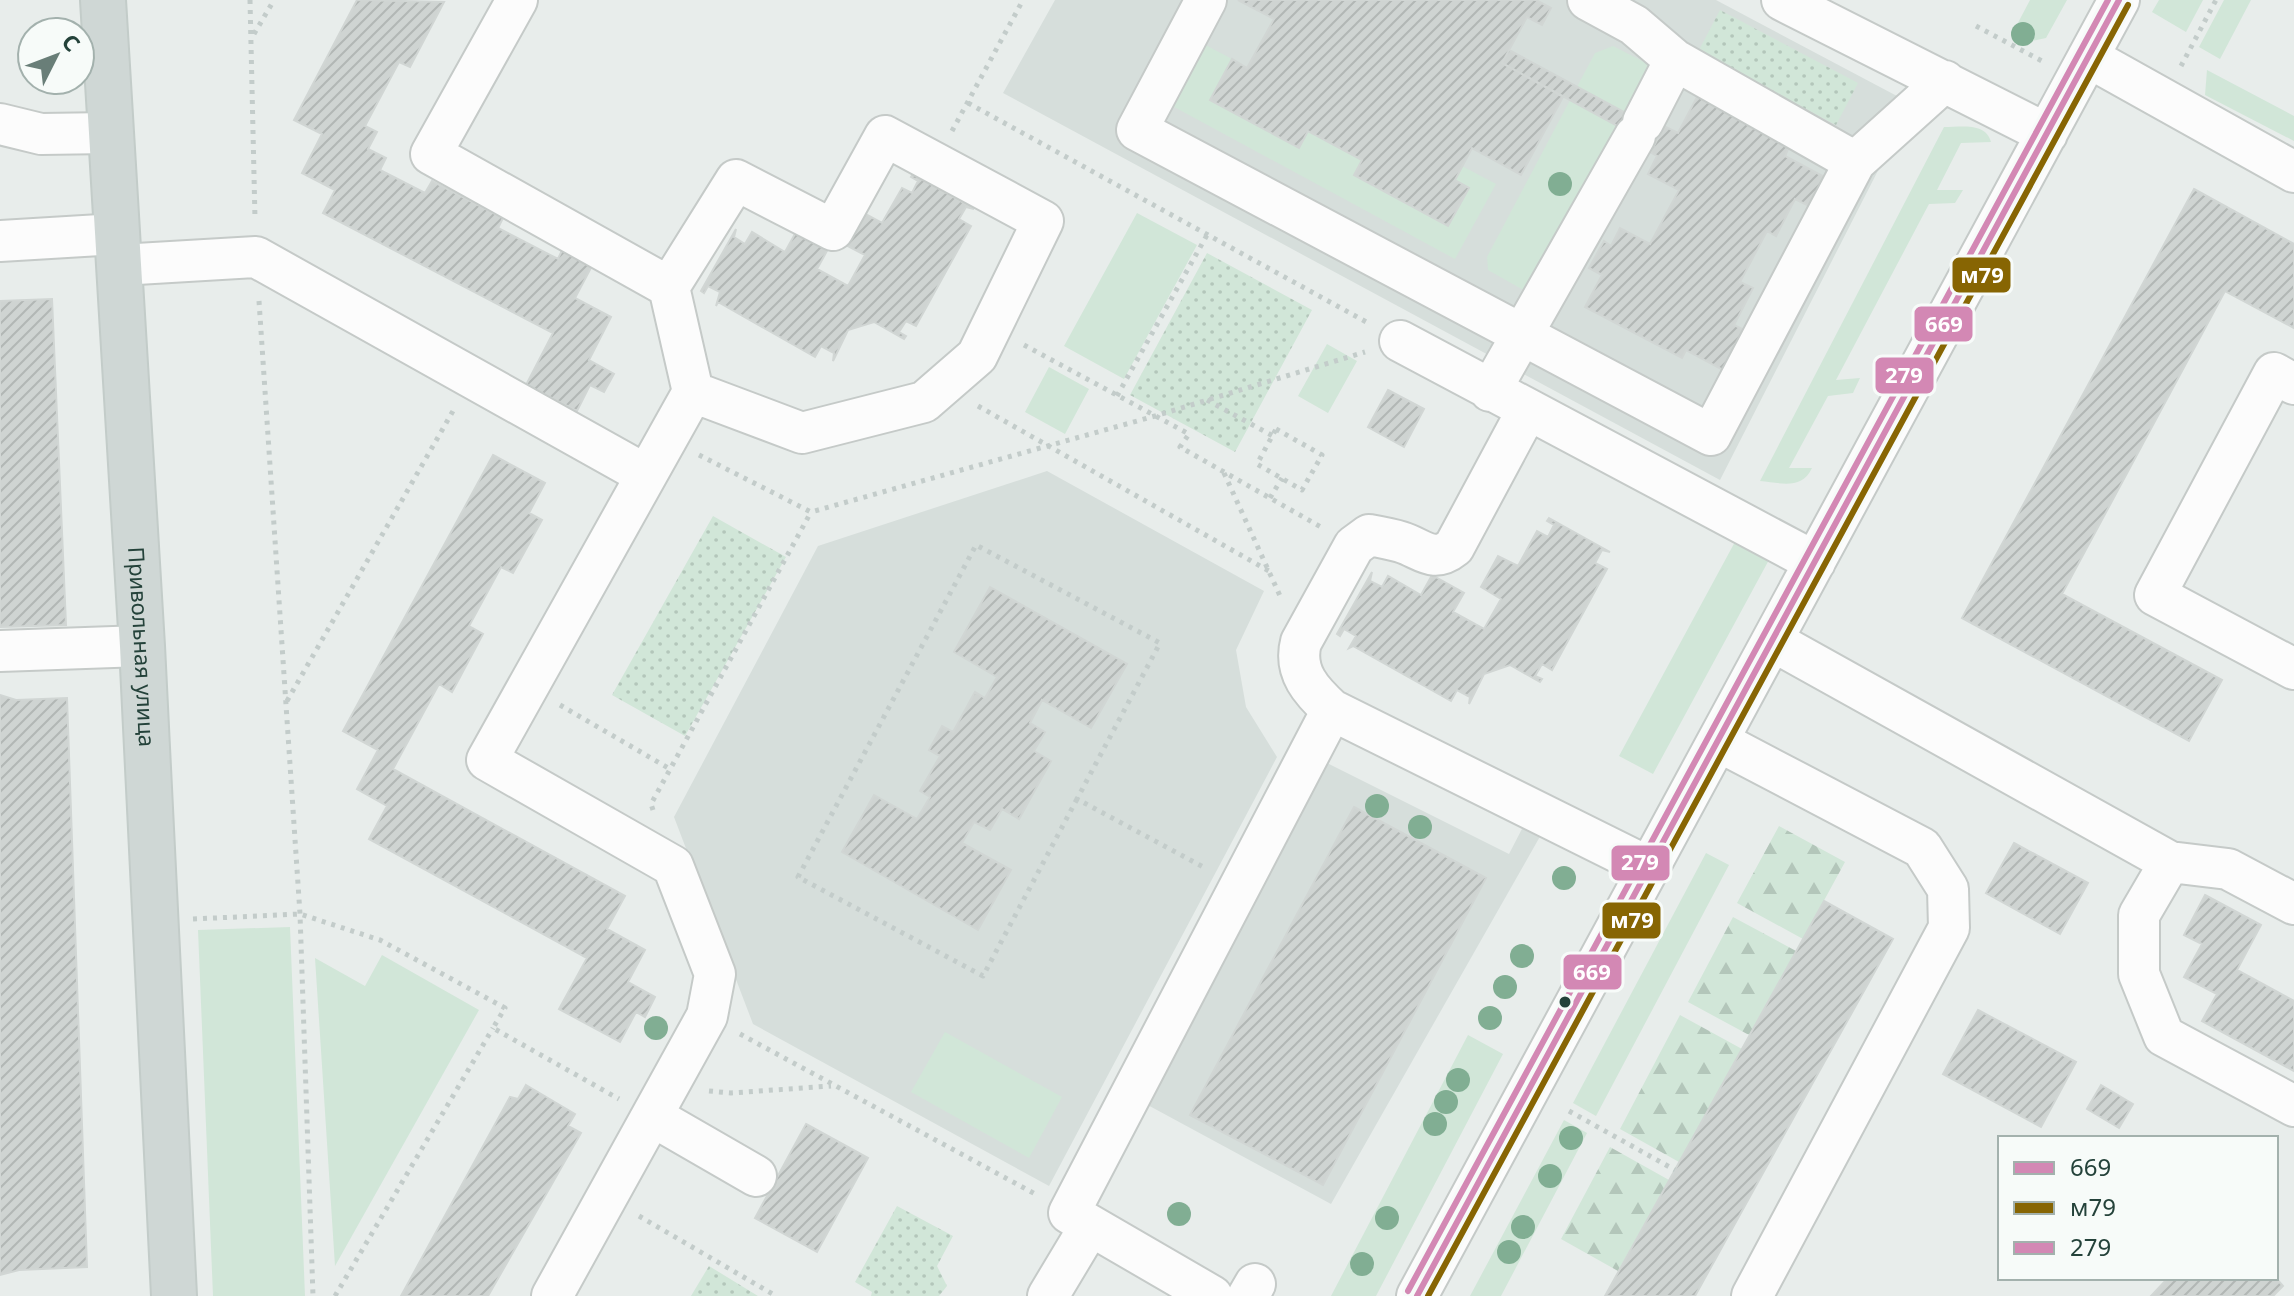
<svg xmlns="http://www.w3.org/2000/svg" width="2294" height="1296" viewBox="0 0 2294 1296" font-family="'Noto Sans',sans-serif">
<defs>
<pattern id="forest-firs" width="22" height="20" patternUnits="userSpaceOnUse" patternTransform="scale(2)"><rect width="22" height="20" fill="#d1e6d8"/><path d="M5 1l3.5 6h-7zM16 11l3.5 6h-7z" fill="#b3c6ba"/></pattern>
<pattern id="park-dots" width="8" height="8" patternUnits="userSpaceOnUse" patternTransform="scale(2)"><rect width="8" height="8" fill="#d1e6d8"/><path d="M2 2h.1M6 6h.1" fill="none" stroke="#b3c6ba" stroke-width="1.8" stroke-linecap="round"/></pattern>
<pattern id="building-hatch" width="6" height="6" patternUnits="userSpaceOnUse" patternTransform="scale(2)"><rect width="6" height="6" fill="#cfd4d2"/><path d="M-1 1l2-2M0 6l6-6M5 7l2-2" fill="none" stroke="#b2b7b5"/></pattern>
</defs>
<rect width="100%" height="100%" fill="#e8edeb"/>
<path fill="#d6dedb" d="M1055,0H1716L1912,104L1720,480L1003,93Z
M1047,471L1264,591L1236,650L1246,707L1277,757L1049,1186L753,1024L674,817L818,546Z
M1323,761L1509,854L1524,825L1542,833L1331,1204L1144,1103Z"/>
<path fill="#d1e6d8" d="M2030,0H2067L2046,38L2022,43L2011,36Z
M2159,0H2203L2186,32L2152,12Z
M2224,0H2251L2220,59L2199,47Z
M1198,41L1232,59L1210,100L1299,147L1308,131L1362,160L1355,176L1447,226L1455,180L1462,166L1496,184L1455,259L1165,102Z
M1613,46L1650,65L1657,74L1527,292L1488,270L1487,257L1595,53Z
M2207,70L2294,116V141L2205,95Z
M1944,127C1961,127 1986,122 1991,142L1961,143L1937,190H1963L1955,203L1929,204L1836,380L1860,378L1853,393L1828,396L1789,468H1812C1802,490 1781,483 1760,481Z
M1137,213L1197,245L1124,379L1064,346Z
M1327,344L1357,361L1328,413L1298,396Z
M1049,367L1089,389L1065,434L1025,412Z
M1736,540L1770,558L1653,774L1619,756Z
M1706,853L1729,865L1596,1116L1573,1103Z
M290,927L305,1296H213L198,930Z
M382,955L479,1010L335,1266L315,958L365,986Z
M945,1032L1062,1097L1029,1158L911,1092Z
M1468,1035L1503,1054L1376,1296H1331Z
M1564,1120L1587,1133L1501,1296H1470Z"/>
<path fill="url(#forest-firs)" d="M1779,826L1845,862L1803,939L1737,903Z
M1733,917L1796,951L1749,1035L1688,1002Z
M1680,1015L1742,1049L1679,1162L1620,1129Z
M1610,1147L1669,1180L1618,1271L1561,1239Z"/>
<path fill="url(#park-dots)" d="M1720,10L1858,83L1836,125L1698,52Z
M1207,253L1312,310L1235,452L1130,395Z
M713,516L786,557L685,736L612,695Z
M897,1206L953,1236L937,1266L947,1286L939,1296H871L872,1292L855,1282Z
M709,1266L758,1296H691Z"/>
<path fill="url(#building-hatch)" stroke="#d1d6d4" stroke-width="2" d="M357,0L444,2L410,67L399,62L365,126L377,132L368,149L386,158L380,170L425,193L432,181L503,218L498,228L558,259L563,248L593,264L575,298L611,317L589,360L614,374L604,392L590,385L577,411L526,385L553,333L323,213L335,190L302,173L322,134L294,120Z
M1238,0H1536L1551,8L1542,25L1527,17L1502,63L1563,97L1521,175L1472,148L1455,180L1469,188L1448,226L1354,175L1362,160L1308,131L1299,148L1210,100L1232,59L1247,68L1274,19Z
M1509,50L1661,132L1654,146L1502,63Z
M1698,95L1790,145L1785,156L1830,180L1815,209L1795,199L1776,236L1767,231L1740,282L1753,288L1734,325L1756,336L1734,376L1686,350L1682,358L1585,307L1602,275L1589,268L1604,241L1611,246L1620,228L1650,244L1679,190L1648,174L1657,156L1650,152L1664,126L1678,133Z
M913,174L974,209L966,207L959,219L971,226L916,326L906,321L899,332L906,336L904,339L874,322L848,330L833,361L834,353L821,346L815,357L718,302L716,306L720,292L708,286L704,293L701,291L736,229L734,237L745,244L752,232L785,252L796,232L828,249L817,269L848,286L865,255L844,244L862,212L882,223L902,188L912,193L918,181L911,177Z
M2194,189L2294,244V328L2225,291L2062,594L2222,680L2189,741L1962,618Z
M52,299L66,625L0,627V301Z
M1388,390L1424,409L1404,447L1368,427Z
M493,455L545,483L529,513L542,520L513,573L501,567L469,626L483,634L452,692L439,684L393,769L625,896L607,929L645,950L628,982L655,997L645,1017L636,1012L620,1042L559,1009L587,958L369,839L387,806L357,789L378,750L343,731Z
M1549,518L1610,552L1602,550L1595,563L1607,569L1552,670L1542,664L1535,676L1542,679L1540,682L1510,665L1484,674L1469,704L1470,697L1457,690L1451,701L1353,646L1349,648L1356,636L1344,629L1340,636L1337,634L1372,572L1370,581L1382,587L1388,576L1421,595L1432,575L1464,593L1453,612L1484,629L1501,599L1481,587L1498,556L1518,566L1537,531L1548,537L1554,525L1547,521Z
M990,587L1127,664L1091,728L1042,700L1030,723L1045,732L1034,751L1051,761L1019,819L1002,809L990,830L974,822L962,843L1011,870L978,930L842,852L874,795L917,819L930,797L920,791L940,756L929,750L942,726L953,732L975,692L985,698L997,677L954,652Z
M0,695L16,700L67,698L87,1267L19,1270L0,1275Z
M1354,807L1486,878L1323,1185L1190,1115Z
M2014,843L2088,883L2060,934L1986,893Z
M2205,895L2261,925L2237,970L2294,1001V1071L2202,1021L2217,994L2184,977L2202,944L2184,935Z
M1824,901L1893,939L1811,1086L1695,1296H1605Z
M1978,1010L2076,1062L2041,1127L1943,1074Z
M526,1085L575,1114L568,1126L581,1133L488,1296H401L510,1097L518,1099Z
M2101,1085L2133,1104L2119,1128L2087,1109Z
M806,1124L868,1158L817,1252L755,1218Z
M2168,1278H2276L2283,1286L2273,1296H2151Z"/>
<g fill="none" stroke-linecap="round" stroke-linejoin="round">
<defs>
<path id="minor" d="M517,0L431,154L669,287L736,180L833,230L885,136L1043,221L977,356L924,402L802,433L693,392L487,760L673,866L715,974L707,1016L552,1296
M1206,0L1137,130L1711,435L1855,162L1945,81
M1588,0L1634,25L1675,60L1855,162
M1782,0L2047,134
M2088,57L2294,172
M1643,122L1675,60
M0,124L41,134L110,133
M0,241L117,234
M120,265L256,257L646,475
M669,287L693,392
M1400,341L1815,562
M2294,384L2274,373L2155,595L2294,669
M1490,391L1635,136
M1527,411L1454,547C1433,564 1423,549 1401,542C1391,539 1380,537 1369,535L1354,546L1301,642C1293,672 1312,692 1332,710L1650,868
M1773,641L2170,862L2228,869L2294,904
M0,651L142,646
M1718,741L1922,848L1948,889L1949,928L1752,1296
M2170,862L2139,915V974L2164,1036L2294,1106
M652,1116L756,1176
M1048,1296L1090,1226
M1212,1296L1069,1213L1332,710
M1248,1296L1255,1284
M1417,1296L2119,0"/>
<g id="major">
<path id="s1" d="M103,0L142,646L174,1296"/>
</g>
</defs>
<use href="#minor" stroke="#c5cac8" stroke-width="44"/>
<use href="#major" stroke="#c3ccc9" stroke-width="48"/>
<path stroke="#c3ccca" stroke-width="5" stroke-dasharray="4 6" stroke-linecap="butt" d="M250,0L255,219
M1976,26L2042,61
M254,34L274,0
M2181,66L2216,0
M968,103L1370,324
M952,131L1023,0
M259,301L300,914L313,1296
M1024,345L1189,434L1180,447L1321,527
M1117,396L1207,235
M1207,400L1273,436
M978,406L1269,571
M1276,429L1322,455L1302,490L1257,464Z
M699,455L811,512L1155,416L1365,352
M1224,473L1281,598
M1270,498L1282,478
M287,701L453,411
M560,705L670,769
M1077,799L983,976L798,877L976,545L1160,643L1077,799L1207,869
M653,810L651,804L811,512
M193,919L300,914L380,940L505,1008L493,1028L619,1099
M740,1034L1037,1195
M709,1091L731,1093L831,1086
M1569,1111L1675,1170
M639,1216L776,1296
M335,1296L493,1028"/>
<use href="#minor" stroke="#fcfcfc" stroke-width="40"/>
<use href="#major" stroke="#cfd7d5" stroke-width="44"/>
<defs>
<path id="bus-1" d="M1417,1296L2119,0"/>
<path id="bus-2" d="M1428,1296L2128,5"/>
<path id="bus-3" d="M1408,1291L2108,0"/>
</defs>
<use href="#bus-1" stroke="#f7fbf9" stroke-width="12"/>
<use href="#bus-2" stroke="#f7fbf9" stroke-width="12"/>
<use href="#bus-3" stroke="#f7fbf9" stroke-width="12"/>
<use href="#bus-1" stroke="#d388b4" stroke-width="6"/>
<use href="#bus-2" stroke="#876503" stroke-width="6"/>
<use href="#bus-3" stroke="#d388b4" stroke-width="6"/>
</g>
<g fill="#81ae93">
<circle cx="2023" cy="34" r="12"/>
<circle cx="1560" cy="184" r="12"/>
<circle cx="1377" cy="806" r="12"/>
<circle cx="1420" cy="827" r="12"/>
<circle cx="1564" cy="878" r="12"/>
<circle cx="1522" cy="956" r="12"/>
<circle cx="1505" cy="987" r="12"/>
<circle cx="1490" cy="1018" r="12"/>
<circle cx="656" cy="1028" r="12"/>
<circle cx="1458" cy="1080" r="12"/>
<circle cx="1446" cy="1102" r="12"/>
<circle cx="1435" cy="1124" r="12"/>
<circle cx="1571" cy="1138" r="12"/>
<circle cx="1550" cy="1176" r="12"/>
<circle cx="1179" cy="1214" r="12"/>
<circle cx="1387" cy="1218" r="12"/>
<circle cx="1523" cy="1227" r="12"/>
<circle cx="1509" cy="1252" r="12"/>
<circle cx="1362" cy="1264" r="12"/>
</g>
<circle fill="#24423a" stroke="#f7fbf9" stroke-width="3" cx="1565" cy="1002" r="7"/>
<g text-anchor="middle" stroke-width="7" stroke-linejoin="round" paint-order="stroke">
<g font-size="22" fill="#24423a" stroke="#f7fbf9">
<text dy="8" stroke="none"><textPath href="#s1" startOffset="648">Привольная улица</textPath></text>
</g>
</g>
<g stroke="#f7fbf9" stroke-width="3">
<rect x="1951" y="256" width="61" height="38" rx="8" fill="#876503"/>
<rect x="1913" y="305" width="61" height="38" rx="8" fill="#d388b4"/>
<rect x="1874" y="356" width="61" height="39" rx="8" fill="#d388b4"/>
<rect x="1610" y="844" width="61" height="38" rx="8" fill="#d388b4"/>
<rect x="1601" y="901" width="61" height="39" rx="8" fill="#876503"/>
<rect x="1562" y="953" width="61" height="38" rx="8" fill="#d388b4"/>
</g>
<g font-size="22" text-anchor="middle" font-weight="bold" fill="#fff">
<text x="1982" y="283">м79</text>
<text x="1944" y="332">669</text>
<text x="1904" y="383">279</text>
<text x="1640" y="870">279</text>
<text x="1632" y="928">м79</text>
<text x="1592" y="980">669</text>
</g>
<rect x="1998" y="1136" width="280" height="144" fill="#f7fbf9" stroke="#a3b1ad" stroke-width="2"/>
<rect x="2014" y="1162" width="40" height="12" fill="#d388b4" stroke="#a3b1ad" stroke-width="2"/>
<text x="2070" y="1176" font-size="24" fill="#24423a">669</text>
<rect x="2014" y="1202" width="40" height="12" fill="#876503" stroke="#a3b1ad" stroke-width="2"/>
<text x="2070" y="1216" font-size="24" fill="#24423a">м79</text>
<rect x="2014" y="1242" width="40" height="12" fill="#d388b4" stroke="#a3b1ad" stroke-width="2"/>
<text x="2070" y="1256" font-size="24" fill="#24423a">279</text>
<g transform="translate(56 56) rotate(48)"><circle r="38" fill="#f7fbf9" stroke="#a3b1ad" stroke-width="2"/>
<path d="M0-6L14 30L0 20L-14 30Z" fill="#697e78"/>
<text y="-12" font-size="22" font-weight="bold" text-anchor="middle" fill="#24423a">С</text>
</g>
</svg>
